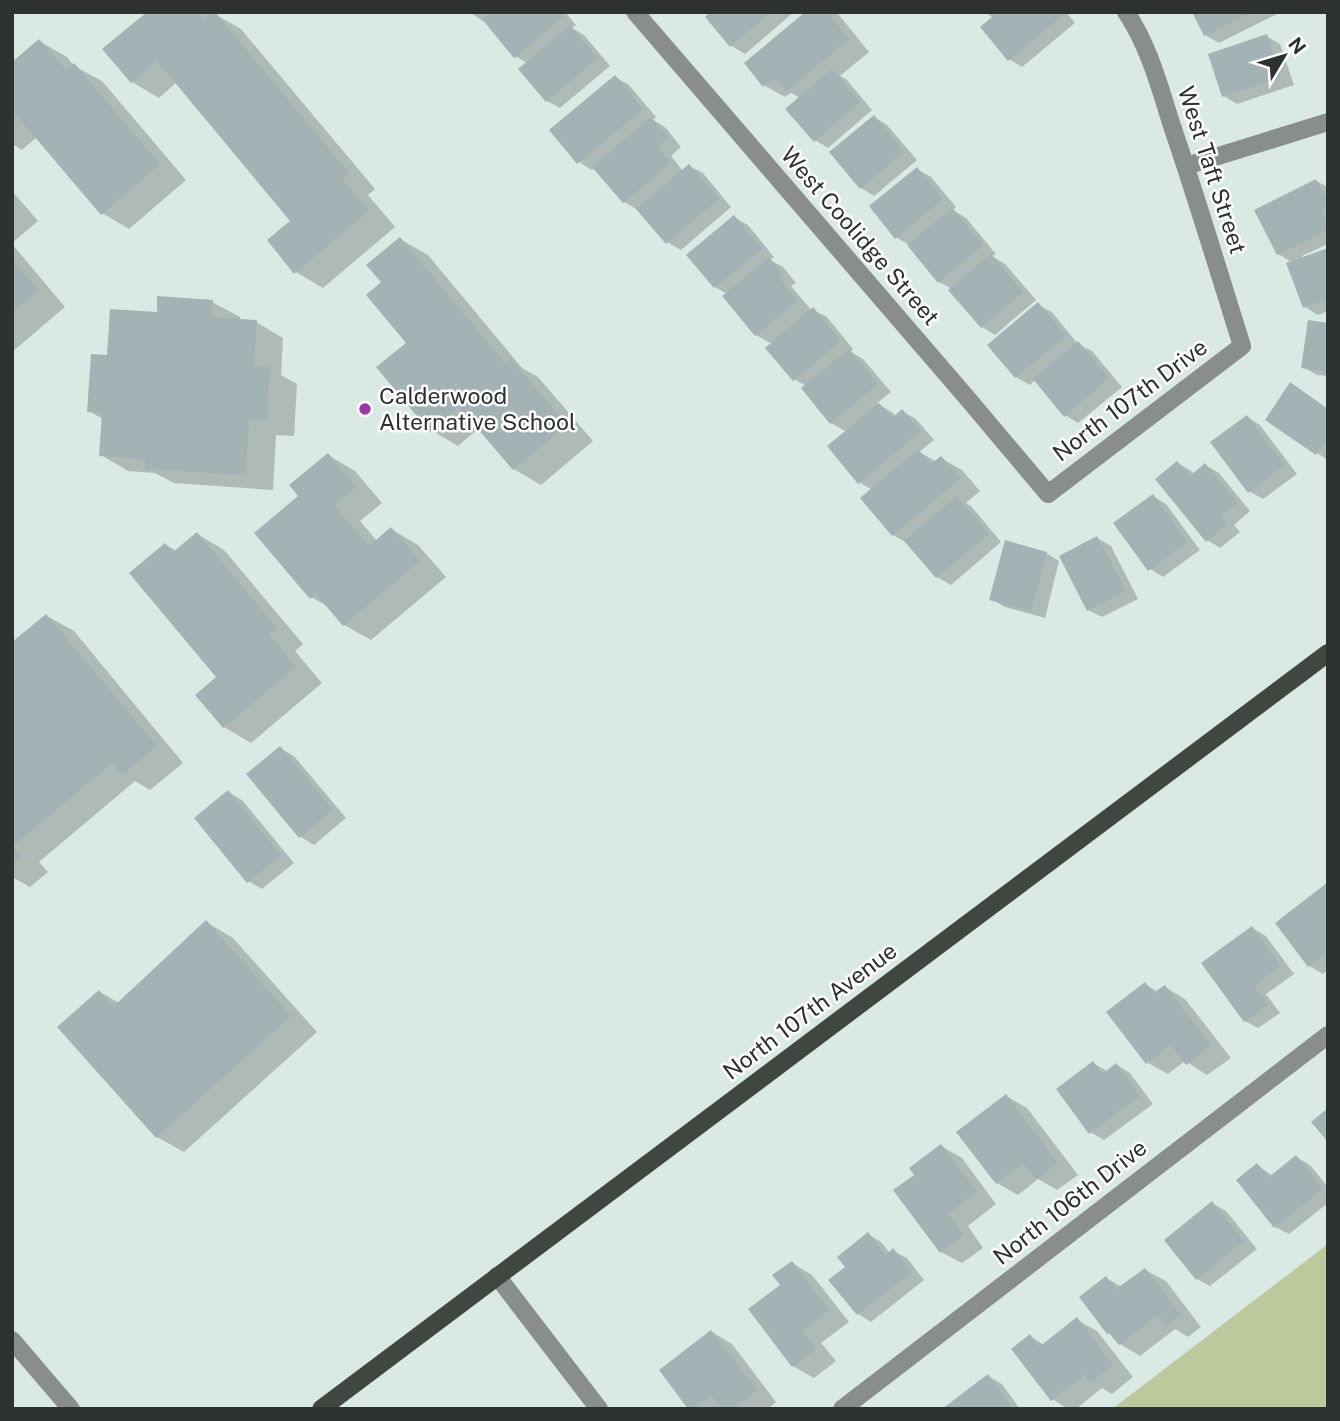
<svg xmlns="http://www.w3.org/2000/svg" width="1340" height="1421" viewBox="0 0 1340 1421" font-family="'Public Sans',sans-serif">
<rect width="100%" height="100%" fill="#dbe9e5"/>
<path fill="#bdc89c" d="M1328,1244V1409H1112Z"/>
<path fill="#0003" d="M149,12H211L241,29L375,189L368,195L395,227L323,288L296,272L293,221L177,82L159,98L132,82Z
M469,12H565L576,25L572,28L584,35L610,66L560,108L547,101L527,63L515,56L485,20L483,21Z
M713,12H794L745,54L732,46L707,17Z
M808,12H833L839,15L869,52L840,76L846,79L872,110L828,148L815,140L800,98L791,93L785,97L765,86Z
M984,12H1066L1075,23L1022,67L1009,59L994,18Z
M1194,12H1279V13L1219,43L1205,35Z
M1266,36L1280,44L1294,85L1237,104L1224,96Z
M39,41L67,57L74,66L102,81L186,180L129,229L102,213L37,137L22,150L12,144V64Z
M615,77L629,85L656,117L653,120L665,127L681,147L671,156L683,171L689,166L703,173L731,207L681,250L667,242L638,210L624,202L595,168L592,170L579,162Z
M874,117L887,125L917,160L874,196L861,188Z
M917,169L931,177L956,207L953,210L966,218L996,254L992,256L1005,264L1036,300L995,335L982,327L952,289L939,282L908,244L897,238Z
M1316,181L1328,187V244L1302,256L1303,259L1328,250V311L1318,315L1305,307L1293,263L1278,254Z
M12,191L38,221L12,243Z
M735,218L748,225L774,257L770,260L783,267L796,283L791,286L812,311L813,310L827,317L853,349L851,352L863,359L891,392L877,403L893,413L896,416L902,411L916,419L934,440L919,452L937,462L941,458L962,470L980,491L966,503L971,506L1001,542L951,585L937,577L909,544L893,535L873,490L860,483L847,432L831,423L806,386L794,379L772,344L756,335L727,294L715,287Z
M400,239L428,255L522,368L538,377L593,441L541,485L514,469L479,428L458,446L431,430L408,343L383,282Z
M12,244L65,307L12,352Z
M212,302L240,317V321L256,322L283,338L281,375L297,384L294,436L276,435L273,490L174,483L155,473L128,471L101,455L103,419L89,411L109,357L158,314Z
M1038,305L1052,312L1078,344L1092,351L1122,387L1078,423L1065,415L1035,380L1030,385L1016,377Z
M1328,325V376L1317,375L1303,367Z
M1328,409V460L1317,453Z
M1247,417L1260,425L1297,474L1263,499L1249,491Z
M328,455L355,471L382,503L360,521L377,541L391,529L418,545L446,577L371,640L344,625L332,609L311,597L301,496Z
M1178,463L1191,471L1194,474L1205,465L1219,473L1250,511L1234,525L1240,532L1220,548L1207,540Z
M1153,496L1166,504L1200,550L1163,577L1150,569Z
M197,534L224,550L303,644L295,651L322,683L251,743L224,727L219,678L166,545L177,551Z
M1097,538L1111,546L1138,599L1102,617L1088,610Z
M1046,553L1059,561L1045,618L1005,607L991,599Z
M47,616L74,631L183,763L150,790L135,781L39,862L48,872L30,887L12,877V644Z
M280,748L294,756L346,818L314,845L301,837L249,775Z
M228,792L242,800L294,863L262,889L248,881Z
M1328,885V970L1323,974L1309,966Z
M206,922L233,938L317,1032L184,1152L157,1137L100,992L119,1003Z
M1252,928L1266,936L1294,974L1266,994L1280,1013L1258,1028L1245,1021Z
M1145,984L1158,992L1165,987L1185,999L1231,1058L1207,1075L1185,1061L1168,1074L1148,1063Z
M1093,1063L1107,1071L1117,1065L1130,1073L1153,1104L1104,1140L1090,1132Z
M1006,1096L1027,1108L1078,1175L1057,1190L1038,1179L1018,1195L997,1183Z
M941,1146L962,1158L996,1204L968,1226L983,1248L962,1263L941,1252L916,1175Z
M1296,1157L1310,1165L1328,1187V1203L1289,1234L1275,1227L1257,1165L1273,1176Z
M1212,1203L1226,1211L1257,1249L1210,1286L1197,1279Z
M868,1234L881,1242L890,1253L893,1251L907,1258L924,1280L871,1322L858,1314L847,1267Z
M792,1263L812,1275L849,1322L821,1343L836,1361L814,1378L793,1366L750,1309L782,1285Z
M1145,1270L1166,1281L1201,1327L1188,1337L1175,1329L1140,1356L1120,1344L1113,1335L1108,1333L1106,1278L1122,1287Z
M1077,1320L1097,1331L1133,1377L1112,1394L1102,1388L1076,1409H1068L1052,1399L1030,1336L1044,1345Z
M712,1332L732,1344L776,1402L768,1409H690Z
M988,1376L1002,1384L1020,1409H945Z"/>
<path fill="#a3b2b4" d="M147,12H199L204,19L212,12H215L349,173L342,179L369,211L294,274L267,240L290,221L157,61L131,83L102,49Z
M491,12H560L563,17L514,58L482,19Z
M710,12H771L730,47L705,17Z
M805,12H827L849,39L786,92L774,78L763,87L744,63Z
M998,12H1060L1063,15L1008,61L980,27Z
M1192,12H1252L1204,36Z
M570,25L598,58L546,102L518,69Z
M1267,34L1281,78L1222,97L1208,54Z
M39,39L66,70L74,63L160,164L101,215L17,116L12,120V62Z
M832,69L860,102L814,142L785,109Z
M615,75L643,109L577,164L549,130Z
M874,115L904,152L860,189L829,152Z
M651,117L669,138L658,148L671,163L623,203L592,167Z
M689,164L719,199L666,244L636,209Z
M917,167L943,199L895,239L869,206Z
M1316,179L1328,202V207L1321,210L1328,225V230L1277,255L1254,210Z
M952,208L983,245L938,283L907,245Z
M734,215L762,249L714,288L686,255Z
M400,237L506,364L511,359L567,425L513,470L459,407L430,432L376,367L406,343L366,295L381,282L366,265Z
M1328,248V299L1303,308L1286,263Z
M991,254L1023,292L981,328L948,290Z
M769,257L783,275L779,278L798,300L755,336L722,296Z
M12,258L39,291L12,313Z
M157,296L213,300L212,317L257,320L254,366L270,367L267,421L249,420L246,475L145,469V459L99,456L102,413L87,412L91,354L107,355L110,309L157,312Z
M1038,302L1066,336L1015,378L987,345Z
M813,307L841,341L793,381L765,348Z
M1308,320L1328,323V372L1301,368Z
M1078,341L1109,378L1064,417L1033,379Z
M849,349L878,384L830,424L801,388Z
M1290,382L1328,409V438L1316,455L1265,420Z
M879,403L892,418L902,409L921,431L858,484L827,446Z
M1247,415L1284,465L1248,493L1210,442Z
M918,449L931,464L941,456L961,478L892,536L860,498Z
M328,453L356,487L334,505L369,546L391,527L420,561L343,626L316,594L310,599L254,533L298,496L289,485Z
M1177,461L1190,476L1205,463L1238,503L1221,516L1228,524L1206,542L1155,479Z
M1153,494L1188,542L1148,571L1113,523Z
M957,496L989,534L936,578L904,541Z
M197,532L277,628L269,634L296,667L223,728L195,695L216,677L129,573L165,543L173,552Z
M1097,536L1126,591L1087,611L1059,556Z
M1005,540L1047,552L1031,611L989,600Z
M46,614L157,746L122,775L112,763L13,846L22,856L12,864V642Z
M280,746L333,810L299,838L246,774Z
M228,790L281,855L247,883L194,818Z
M1328,882V952L1308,967L1275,923Z
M206,920L291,1016L156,1138L57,1027L99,990L113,1007Z
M1252,926L1281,966L1254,986L1268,1005L1244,1022L1201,963Z
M1145,982L1153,993L1165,985L1211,1045L1186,1065L1171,1045L1146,1064L1106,1012Z
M1093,1061L1102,1074L1116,1063L1140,1096L1089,1134L1056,1089Z
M1006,1094L1058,1163L1036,1180L1023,1163L996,1184L956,1132Z
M1328,1108V1142L1311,1122Z
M941,1144L977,1192L948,1214L964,1235L940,1253L893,1190L914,1175L909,1168Z
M1296,1155L1323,1189L1274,1228L1236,1180L1257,1163L1269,1177Z
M1212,1201L1244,1241L1196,1280L1164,1240Z
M868,1232L886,1255L893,1248L912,1272L857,1315L828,1280L845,1267L837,1257Z
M792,1261L829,1310L802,1331L816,1349L792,1367L748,1309L780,1285L772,1275Z
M1145,1268L1181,1315L1166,1327L1158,1315L1119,1345L1109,1333L1107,1334L1079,1297L1106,1276L1116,1289Z
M1077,1317L1113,1365L1090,1383L1084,1375L1051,1401L1011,1349L1030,1334L1039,1347Z
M711,1330L757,1390L733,1409H722L711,1395L693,1409H688L659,1370Z
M988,1374L1014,1409H942Z"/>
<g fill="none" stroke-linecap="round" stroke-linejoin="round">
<path stroke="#8a8e8a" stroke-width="18" d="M635,12L968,399L1048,494L1242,346C1219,273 1197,199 1172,126C1160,88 1149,46 1126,12
M1186,166L1328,122
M497,1276L599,1409
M12,1340L71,1409
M842,1409L1328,1035"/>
<path stroke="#404741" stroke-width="18" d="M321,1409L1328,653"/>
</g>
<circle fill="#9838a0" stroke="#fff" stroke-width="2.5" cx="365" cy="409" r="7"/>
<g text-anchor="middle" stroke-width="5" stroke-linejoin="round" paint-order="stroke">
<g font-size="23" fill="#2d3231" stroke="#fff">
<text transform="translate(1212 170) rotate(72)" y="8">West Taft Street</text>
<text transform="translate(860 236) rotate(49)" y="8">West Coolidge Street</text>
<text transform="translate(1130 400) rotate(-37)" y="8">North 107th Drive</text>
<text transform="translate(810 1011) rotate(-37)" y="8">North 107th Avenue</text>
<text transform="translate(1070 1202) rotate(-38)" y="8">North 106th Drive</text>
</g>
<g font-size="23" fill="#2d3231" stroke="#fff" text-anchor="start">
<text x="379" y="404">Calderwood<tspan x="379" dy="26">Alternative School</tspan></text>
</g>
</g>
<rect width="1340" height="1421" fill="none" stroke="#2d3231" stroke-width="28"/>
<g transform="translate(1284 56) rotate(52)" stroke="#ffffff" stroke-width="5" paint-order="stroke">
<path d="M0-5L12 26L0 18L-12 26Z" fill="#2d3231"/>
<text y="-10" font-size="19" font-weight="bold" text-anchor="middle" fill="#2d3231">N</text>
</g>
</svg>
